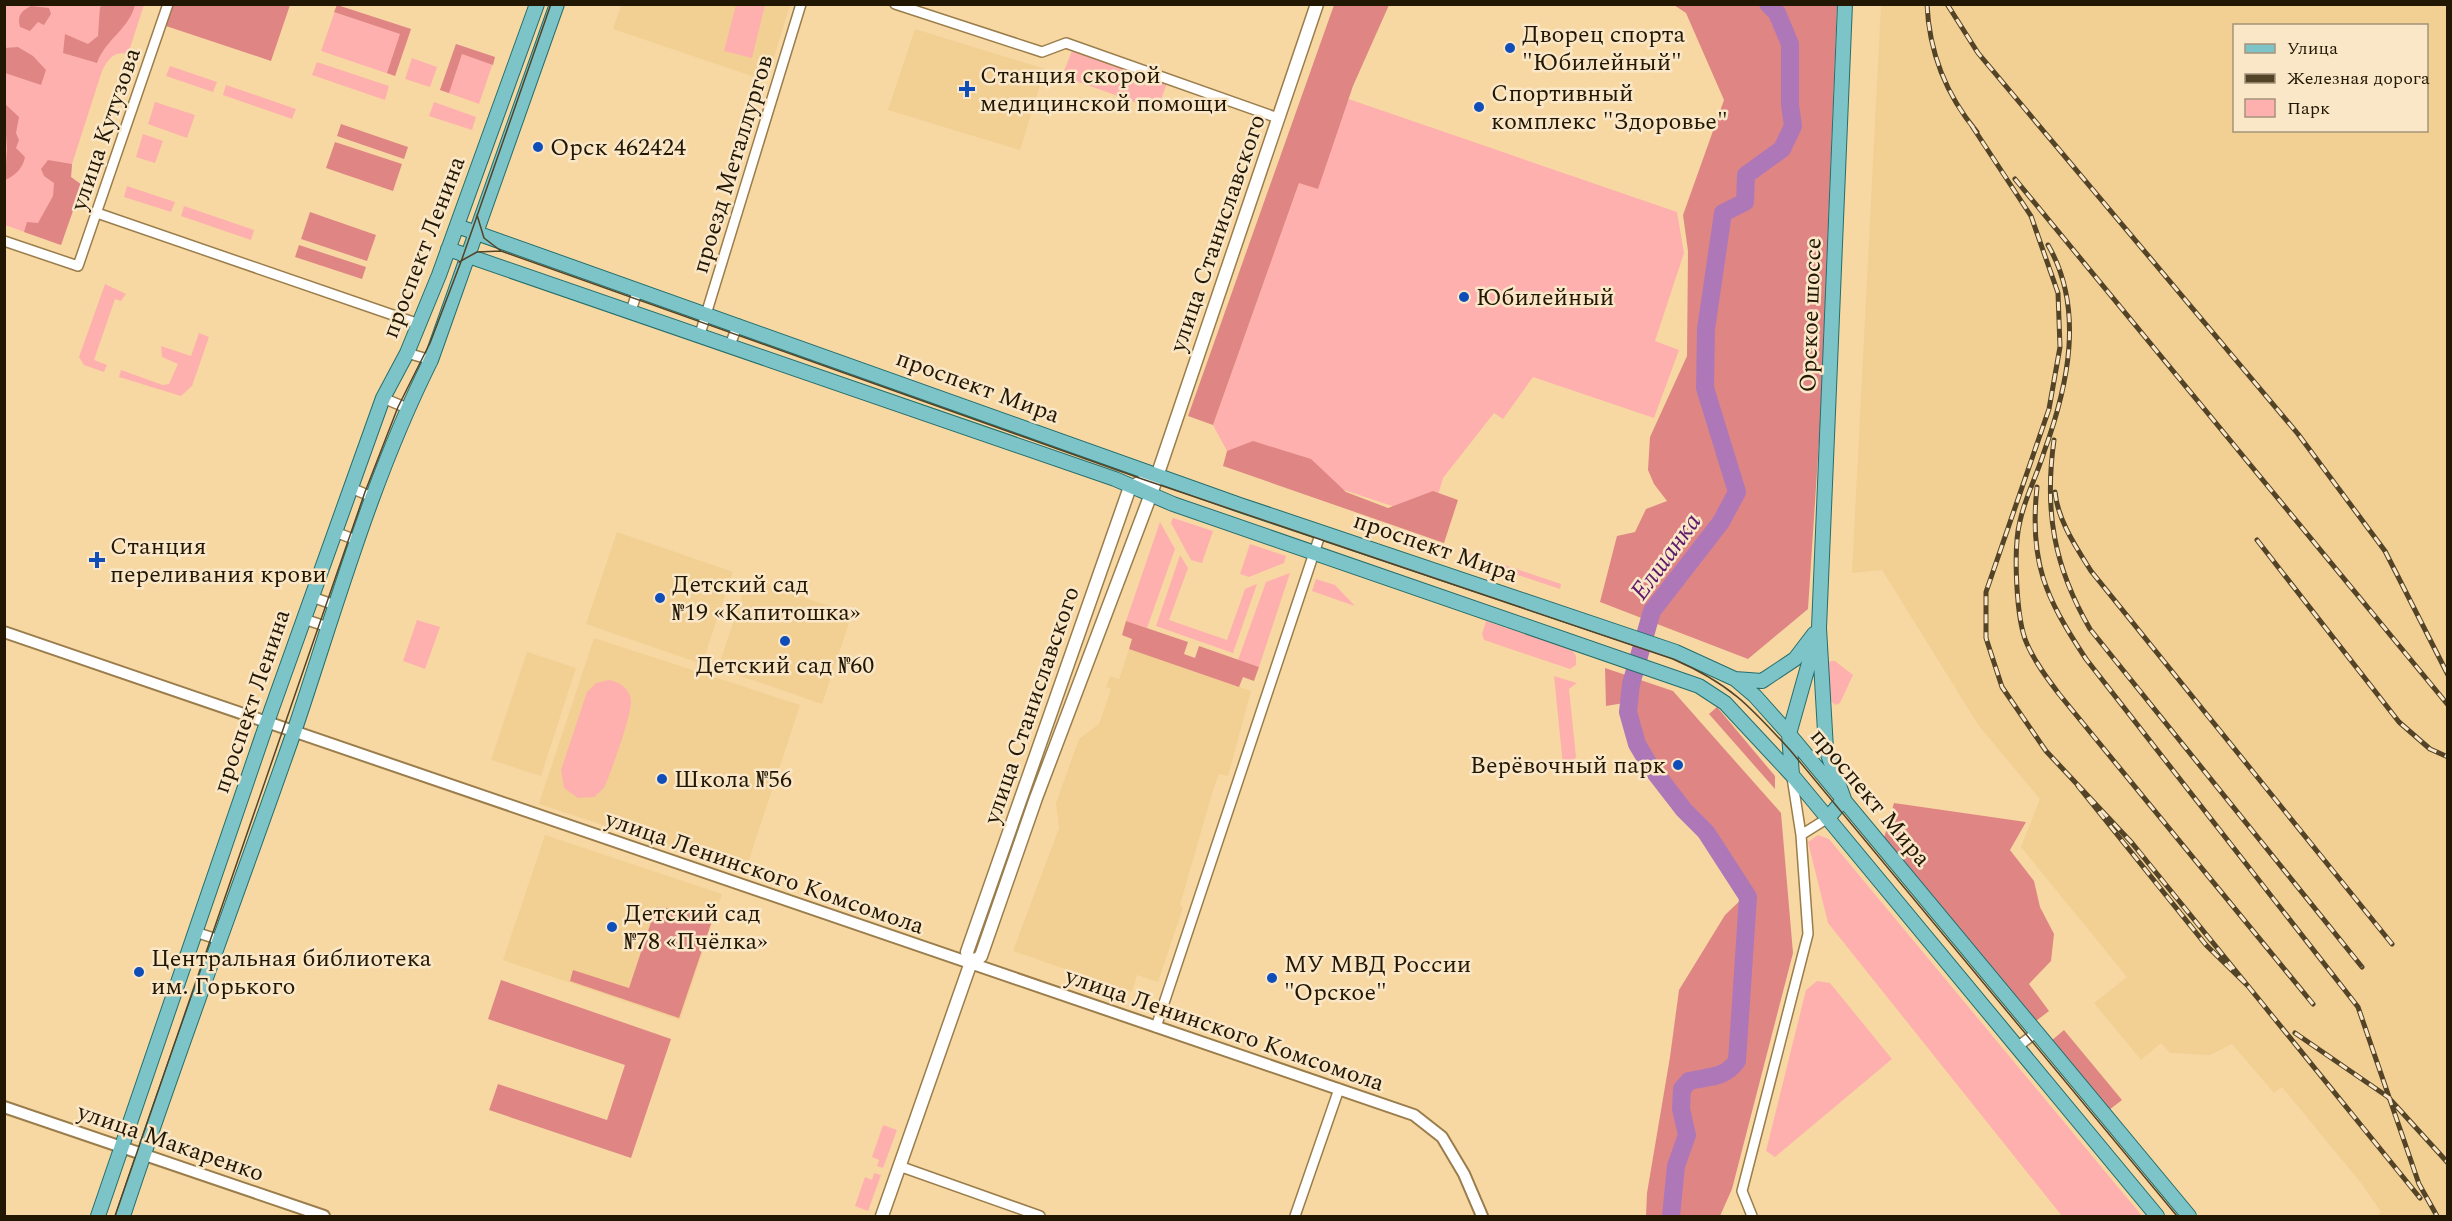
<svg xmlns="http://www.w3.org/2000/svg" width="2452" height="1221" viewBox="0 0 2452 1221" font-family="Spectral,serif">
<rect width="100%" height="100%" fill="#f7d8a3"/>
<path fill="#f2cf93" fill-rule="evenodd" d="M621,5H790L767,81L613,29Z
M1881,5H2447V1216H2377L2381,1212L2361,1183L2282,1087L2274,1093L2232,1044L2210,1055L2170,1053L2161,1043L2141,1060L2094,1003L2127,977L2021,847L2040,799L1979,726L1882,570L1852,573ZM2234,26H2426V130H2234Z
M915,29L1045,69L1020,150L888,110Z
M617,532L733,572L702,664L586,624Z
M748,578L852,614L822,704L718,668Z
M594,638L800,705L745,872L539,804Z
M1129,649L1251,691L1228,776L1219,774L1213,790L1180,905L1183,908L1158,982L1137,975L1132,992L1013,951L1059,828L1056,803L1079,739L1099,724L1111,689L1106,687L1110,676L1119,679Z
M527,652L576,668L541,776L491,760Z
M545,835L722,894L680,1020L503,960Z"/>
<path fill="#feb0ae" d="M5,5H144L128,54C114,51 108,59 102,71L72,164L71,177L82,185L61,245L5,225Z
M337,5L411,29L395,76L321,51Z
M736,5H765L752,58L724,51Z
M456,44L495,57L479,104L440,90Z
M1072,51L1167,83L1157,110L1062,76Z
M412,58L437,67L430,87L405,79Z
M317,62L389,86L385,100L312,75Z
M170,66L217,82L213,92L166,76Z
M226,85L296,109L292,119L223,95Z
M1331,93L1677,212L1684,253L1655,341L1679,350L1654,418L1533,377L1503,419L1494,413L1443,478L1431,519L1227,451L1213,425Z
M155,102L195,115L187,138L148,124Z
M434,102L476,117L472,130L429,116Z
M143,134L163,141L155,163L136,157Z
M127,186L175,202L171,212L124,197Z
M184,206L254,230L251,240L181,216Z
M105,284L126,294L121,301L115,299L94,360L107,365L104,372L84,365L79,357Z
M199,333L209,337L192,386L181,396L119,377L121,370L163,385L169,384L178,364L162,357L161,346L191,356Z
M1173,518L1213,531L1202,563L1191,560L1171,523Z
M1160,522L1175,549L1147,628L1126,621Z
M1250,544L1286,556L1284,563L1249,577L1240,574Z
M1469,553L1561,584L1560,589L1464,557Z
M1180,555L1188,568L1169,620L1227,640L1245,589L1257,584L1233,653L1156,626Z
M1290,573L1259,667L1238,660L1266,582Z
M1316,579L1335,585L1355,606L1312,591Z
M417,620L440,627L425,669L403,661Z
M1486,621L1572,650L1576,656V665L1570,669L1484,640L1482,634Z
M1831,661H1835L1853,675L1840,703L1835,705L1827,697L1828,663Z
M1554,676L1577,683L1569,689L1576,757L1571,763L1563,765Z
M609,680C620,682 630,689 631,701C632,714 610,775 604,788L594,797L578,798L564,788L561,770L587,692L596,683Z
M1818,835L1829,839L2142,1216H2062L1828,923L1808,842Z
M1817,981L1830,983L1892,1059L1775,1157L1766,1151L1806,990Z
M883,1125L897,1130L883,1168L877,1166L879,1160L872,1157Z
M874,1173L881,1175L868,1211L855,1206L865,1177L872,1180Z"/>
<path fill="#df8684" d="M104,5H135C129,29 105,40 97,63L63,53L65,34L88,44L98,36L100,7Z
M173,5V4L290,5L271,61L166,26Z
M337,5L411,29L395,76L387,73L400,34L334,12Z
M1334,5H1389L1353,86L1318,189L1299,183L1213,425L1188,416Z
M1674,5H1837L1820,426L1808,609L1748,659L1600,602L1617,536L1635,532L1646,509L1667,501L1654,484L1648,470L1650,437L1687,356L1688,251L1683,215L1724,100L1686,13Z
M31,6L49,8L51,14L44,25L38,22L30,31L20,27C17,16 21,11 31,6Z
M456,44L495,57L493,65L462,54L449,93L440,90Z
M18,47L33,56L46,70L41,85L5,73V48Z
M4,103L19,117L16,133L19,140L16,148L25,157C23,168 15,176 5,180L7,149Z
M341,124L408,147L404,159L337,136Z
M335,142L402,164L393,191L326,168Z
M48,160L72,164L71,177L82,185L61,245L24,232L27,222L38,223L53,196L54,183L44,176L41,169Z
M310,212L376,235L367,261L301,239Z
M299,245L366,267L362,279L295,257Z
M1253,441L1311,459L1346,492L1388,508L1433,491L1458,500L1444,543L1223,466L1227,451Z
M1126,621L1188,642L1184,654L1195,658L1199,646L1259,667L1254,681L1243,677L1239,687L1129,649L1132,639L1122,635Z
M1605,668L1673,691L1781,813L1793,953L1732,1189L1720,1216H1646L1647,1193L1670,1057L1679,990L1725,915L1749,892L1739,879L1722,846L1649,757L1624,703L1606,706Z
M1717,707L1775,776V789L1709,714Z
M1894,803L2026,822L2010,850L2034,881L2040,907L2054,934L2051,961L2029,984L2049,1011L2036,1021L1884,838Z
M656,907L715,912L679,1018L570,981L573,970L629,988Z
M501,980L671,1039L631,1158L489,1110L498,1084L607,1120L625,1065L488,1019Z
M2064,1030L2122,1100L2109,1110L2051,1041Z"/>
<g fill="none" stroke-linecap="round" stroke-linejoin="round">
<path stroke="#ae78b8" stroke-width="18" d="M1671,1216L1676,1166L1687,1135L1681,1109L1682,1089L1689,1081C1709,1076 1724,1079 1737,1061L1748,897L1706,832L1684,810L1650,766L1637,744L1628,712L1631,684L1652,611L1721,522L1737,492L1705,388L1706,329L1723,213L1745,202L1746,175L1782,149L1793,126L1790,105V44L1777,13L1768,4"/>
<defs>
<path id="minor" d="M895,4L1042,52L1066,43L1278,118
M97,213L419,324
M4,241L78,266L168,4
M631,311L638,289
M700,334L801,4
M730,345L738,324
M407,353L431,360
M383,398L407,408
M351,488L370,496
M335,532L356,540
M312,597L335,605
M304,619L328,627
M1801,835L1828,818
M195,932L220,940
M1156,1027L1321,532
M2017,1047L2037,1032
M899,1166L1040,1216
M1295,1216L1339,1089
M1752,1216L1742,1191L1808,934L1801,835L1792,777"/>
<path id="tertiary" d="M4,632L1414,1115L1442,1137L1464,1174L1482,1216
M4,1107L324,1216"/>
<path id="secondary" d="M970,965L967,952L1130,487L1157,475
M882,1216L970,965L981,956L1036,798L1151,494L1317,4"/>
<path id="primary" d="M457,226L1240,505L1676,652L1735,679L1755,696L1789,734L2189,1216
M448,249L1115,479L1173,504L1699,686L1725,703L1792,775L2157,1216
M1735,679L1762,681L1795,659L1814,634
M1792,775L1789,734L1816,638
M1828,818L1844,799L1826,749L1819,628L1845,4
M98,1216L271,711L383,398L407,353L439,275L537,4
M123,1216C177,1053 238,892 295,729C337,604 372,478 431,360L557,4"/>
</defs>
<use href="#minor" stroke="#9a7d4b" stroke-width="12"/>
<use href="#tertiary" stroke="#9a7d4b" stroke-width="14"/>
<use href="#secondary" stroke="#9a7d4b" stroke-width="15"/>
<use href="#primary" stroke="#256e6c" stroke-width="16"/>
<use href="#minor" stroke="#fff" stroke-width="9"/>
<use href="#tertiary" stroke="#fff" stroke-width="10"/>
<use href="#secondary" stroke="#fff" stroke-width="12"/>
<use href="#primary" stroke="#7dc4c8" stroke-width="14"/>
<path stroke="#534327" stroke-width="1.5" d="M477,215L484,238L501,251L1145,480L1673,659C1730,684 1749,705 1790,750L2177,1216
M459,262L477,252L501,251
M115,1216L365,492L398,407L430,343L462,259L551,4"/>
<defs>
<path id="rail" d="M1927,4C1929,52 1947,96 1977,132
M1947,4L1978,53L2298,434L2385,551L2448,675
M1972,126L2031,216L2058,293L2060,347L2049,409L1986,592V638L2002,687L2046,751L2132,843L2248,986L2206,945L2078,786
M2015,179L2448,705
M2048,245C2085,309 2068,386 2044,452C2037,475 2025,498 2020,521C2013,548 2016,620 2027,644C2035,662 2047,678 2059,694L2313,1004
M2054,440C2044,511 2054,567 2090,629L2362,967
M2037,487C2029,562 2045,597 2086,659L2358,1007L2419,1184L2437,1216
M2055,492C2058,521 2076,547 2091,571L2392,944
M2257,540L2399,722L2430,749L2448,757
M2248,986L2420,1198
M2295,1033L2388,1097L2448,1163"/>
</defs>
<use href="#rail" stroke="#534327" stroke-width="5"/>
<use href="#rail" stroke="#fae7c8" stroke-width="3" stroke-dasharray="9" stroke-linecap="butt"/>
</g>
<g fill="#0f4db8" stroke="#fae7c8" stroke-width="2">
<circle cx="1510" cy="48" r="6"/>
<path d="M964 80h6v6h6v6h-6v6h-6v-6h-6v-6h6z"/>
<circle cx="1479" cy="107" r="6"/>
<circle cx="538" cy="147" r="6"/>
<circle cx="1464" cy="297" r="6"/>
<path d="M94 551h6v6h6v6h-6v6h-6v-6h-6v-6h6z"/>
<circle cx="660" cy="598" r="6"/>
<circle cx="785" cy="641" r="6"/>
<circle cx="1678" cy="765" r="6"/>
<circle cx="662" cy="779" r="6"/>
<circle cx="612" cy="927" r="6"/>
<circle cx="139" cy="972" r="6"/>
<circle cx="1272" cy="978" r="6"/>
</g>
<g text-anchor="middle" stroke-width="5" stroke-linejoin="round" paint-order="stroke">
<g font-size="24" fill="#221703" stroke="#fae7c8" text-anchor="start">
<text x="1522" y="42">Дворец спорта<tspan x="1522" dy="28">"Юбилейный"</tspan></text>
<text x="980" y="83">Станция скорой<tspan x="980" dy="28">медицинской помощи</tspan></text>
<text x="1491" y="101">Спортивный<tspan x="1491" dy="28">комплекс "Здоровье"</tspan></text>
<text x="550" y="155">Орск 462424</text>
<text x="1476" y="305">Юбилейный</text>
<text x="110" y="554">Станция<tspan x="110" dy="28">переливания крови</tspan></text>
<text x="672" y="592">Детский сад<tspan x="672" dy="28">№19 «Капитошка»</tspan></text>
<text x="785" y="673" text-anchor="middle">Детский сад №60</text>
<text x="1666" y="773" text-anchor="end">Верёвочный парк</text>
<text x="674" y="787">Школа №56</text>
<text x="624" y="921">Детский сад<tspan x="624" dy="28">№78 «Пчёлка»</tspan></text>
<text x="151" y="966">Центральная библиотека<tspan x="151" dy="28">им. Горького</tspan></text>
<text x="1284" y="972">МУ МВД России<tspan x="1284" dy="28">"Орское"</tspan></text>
</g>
<g font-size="24" fill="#221703" stroke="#fae7c8">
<text transform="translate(105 129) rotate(-71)" y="8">улица Кутузова</text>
<text transform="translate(732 164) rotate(-73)" y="8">проезд Металлургов</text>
<text transform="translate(1217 233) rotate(-71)" y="8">улица Станиславского</text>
<text transform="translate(423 247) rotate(-69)" y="8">проспект Ленина</text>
<text transform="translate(1810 315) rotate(-88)" y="8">Орское шоссе</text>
<text transform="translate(978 386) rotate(20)" y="8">проспект Мира</text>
<text transform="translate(1436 547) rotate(19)" y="8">проспект Мира</text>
<text transform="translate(251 701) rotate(-71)" y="8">проспект Ленина</text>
<text transform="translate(1031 705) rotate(-71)" y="8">улица Станиславского</text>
<text transform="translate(1871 797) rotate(50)" y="8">проспект Мира</text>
<text transform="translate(765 872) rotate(19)" y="8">улица Ленинского Комсомола</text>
<text transform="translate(1225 1029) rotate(19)" y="8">улица Ленинского Комсомола</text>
<text transform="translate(171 1142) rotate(19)" y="8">улица Макаренко</text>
</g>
<g font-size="26" font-style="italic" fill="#5e1b6a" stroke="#fae7c8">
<text transform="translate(1665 556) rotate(-54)" y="9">Елшанка</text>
</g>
</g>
<rect width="2452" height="1221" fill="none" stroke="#221703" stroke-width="12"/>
<rect x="2233" y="24" width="195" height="108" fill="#fae7c8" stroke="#a49479" stroke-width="1.5"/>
<rect x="2245" y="44" width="30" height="9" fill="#7dc4c8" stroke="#a49479" stroke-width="1.5"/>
<text x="2287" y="54" font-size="18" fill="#221703">Улица</text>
<rect x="2245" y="74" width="30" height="9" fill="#534327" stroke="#a49479" stroke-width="1.5"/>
<text x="2287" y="84" font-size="18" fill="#221703">Железная дорога</text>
<rect x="2245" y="99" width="30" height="18" fill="#feb0ae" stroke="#a49479" stroke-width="1.5"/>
<text x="2287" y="114" font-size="18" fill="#221703">Парк</text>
</svg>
